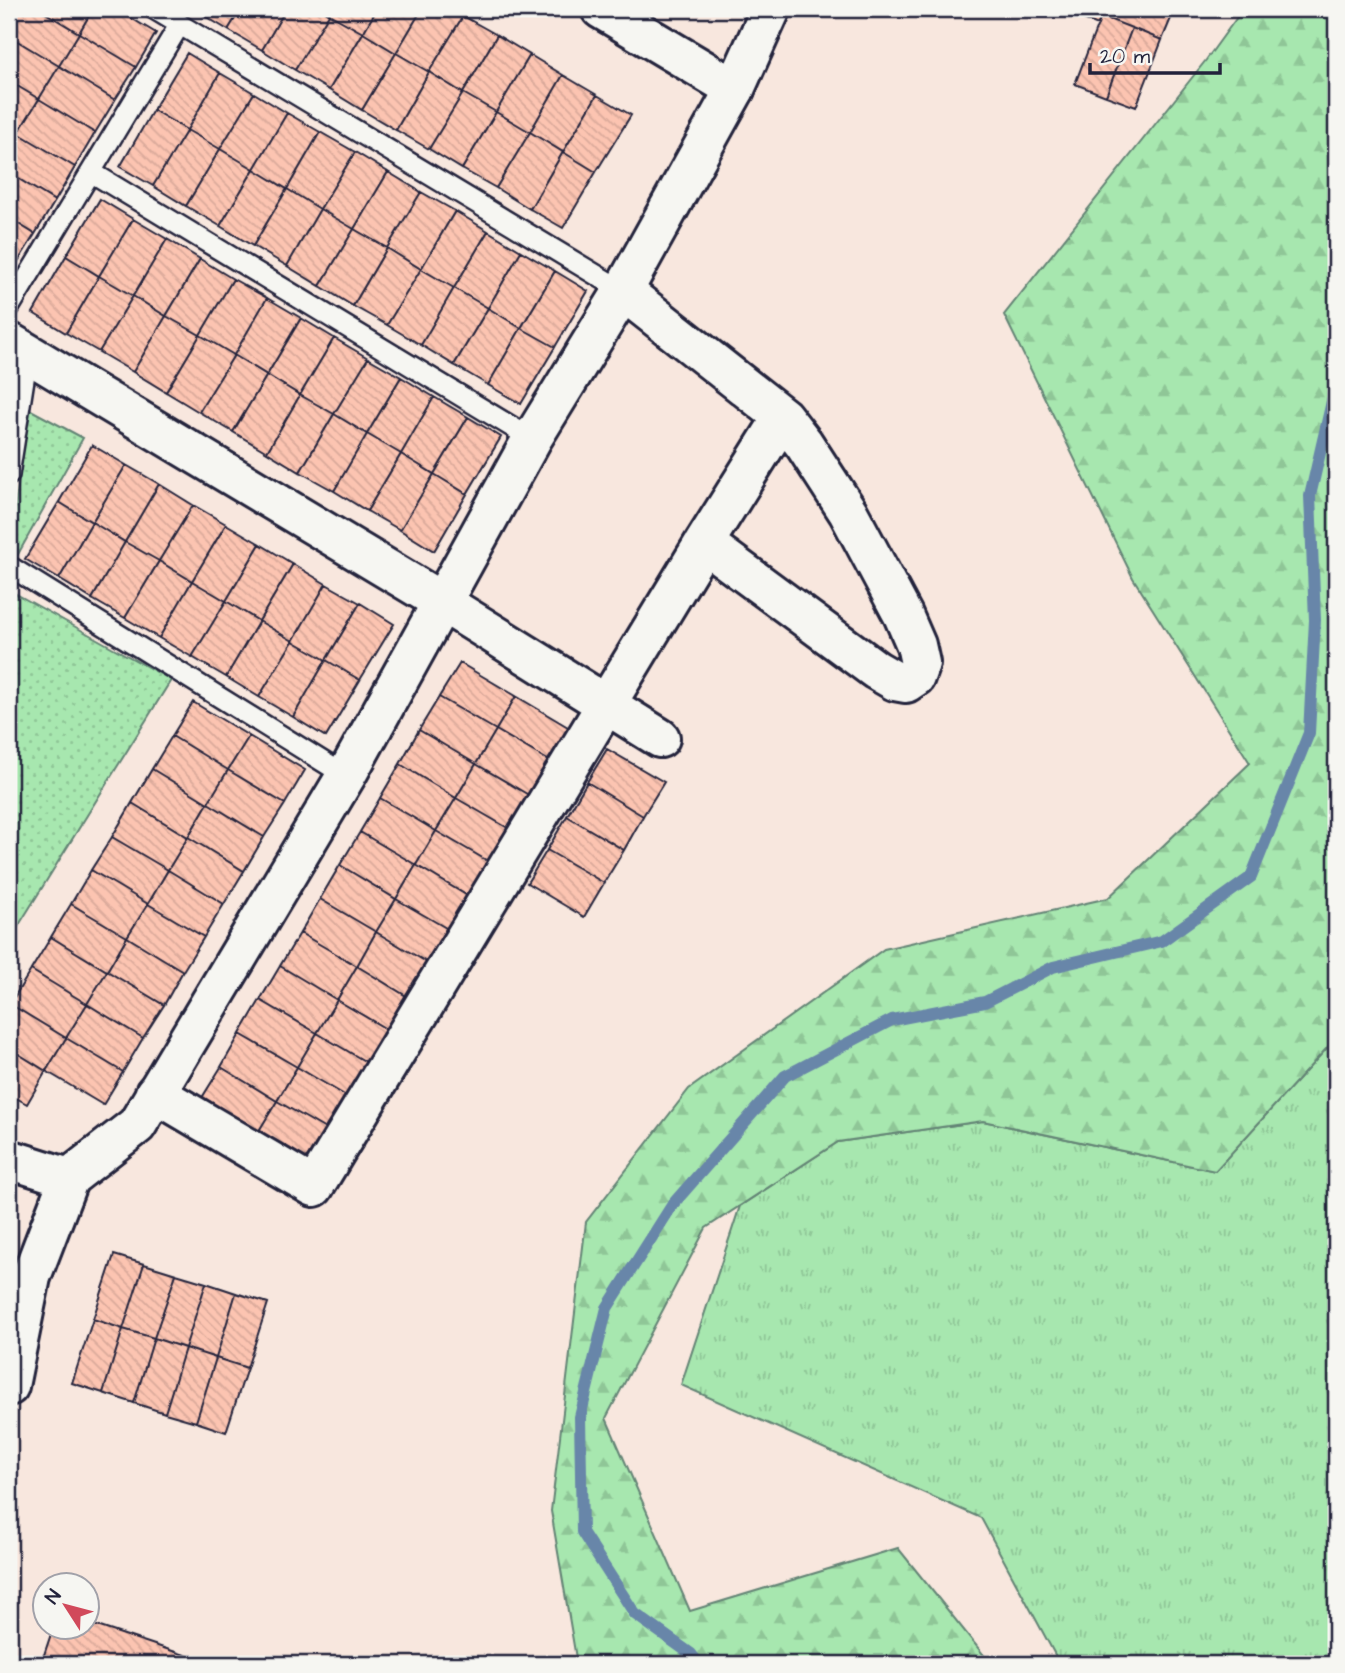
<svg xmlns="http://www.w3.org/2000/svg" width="1345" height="1673" viewBox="0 0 1345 1673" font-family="'Architects Daughter',sans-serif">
<defs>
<pattern id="grass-tufts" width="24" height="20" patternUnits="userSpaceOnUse" patternTransform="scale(1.75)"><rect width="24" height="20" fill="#a7e7af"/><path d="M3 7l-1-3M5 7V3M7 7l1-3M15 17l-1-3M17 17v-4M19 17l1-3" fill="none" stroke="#8fc697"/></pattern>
<pattern id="forest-firs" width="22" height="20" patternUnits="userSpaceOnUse" patternTransform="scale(1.75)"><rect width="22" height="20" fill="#a7e7af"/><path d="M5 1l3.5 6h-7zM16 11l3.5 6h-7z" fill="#8fc697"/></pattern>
<pattern id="garden-dots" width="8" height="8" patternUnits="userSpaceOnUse" patternTransform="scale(1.75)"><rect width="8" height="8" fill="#a7e7af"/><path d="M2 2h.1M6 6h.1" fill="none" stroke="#8fc697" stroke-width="1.8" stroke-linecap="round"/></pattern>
<pattern id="building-back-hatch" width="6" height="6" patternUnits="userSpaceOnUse" patternTransform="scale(1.75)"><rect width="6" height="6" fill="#fcc4b1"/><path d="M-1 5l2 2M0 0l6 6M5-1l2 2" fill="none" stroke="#d8a899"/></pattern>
</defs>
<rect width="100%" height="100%" fill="#f8e7de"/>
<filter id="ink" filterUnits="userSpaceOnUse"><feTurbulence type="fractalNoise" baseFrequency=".0143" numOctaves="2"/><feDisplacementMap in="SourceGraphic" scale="14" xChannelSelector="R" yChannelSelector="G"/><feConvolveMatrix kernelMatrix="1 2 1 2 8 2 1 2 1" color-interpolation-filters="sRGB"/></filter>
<g filter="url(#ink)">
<path fill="url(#grass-tufts)" stroke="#648475" stroke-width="2" d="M1336,1038V1664H1060L981,1518L681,1385L740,1206L838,1142L983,1121L1215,1171Z"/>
<path fill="url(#forest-firs)" stroke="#648475" stroke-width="2" d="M1243,9H1336V1038L1215,1171L983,1121L838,1142L706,1228L606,1418L690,1611L898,1548L991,1664H577L551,1511L586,1222L689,1089L884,949L1108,898L1250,763L1133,578L1004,315L1206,60Z"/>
<path fill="url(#garden-dots)" stroke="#648475" stroke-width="2" d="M29,409L83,438L17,556L9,550Z
M9,590L171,680L9,941Z"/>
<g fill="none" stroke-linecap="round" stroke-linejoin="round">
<path stroke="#6886a9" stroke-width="12" d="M699,1664L691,1654L635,1614L582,1532L580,1417L607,1308L673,1204L785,1076L892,1020L985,1002L1053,967L1162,941L1251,877L1309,733L1315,620L1310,496L1336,384"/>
</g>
<path fill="url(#building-back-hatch)" stroke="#22223b" stroke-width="2" d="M17,9H39L79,33L59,66L9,36V23Z
M39,9H93L79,33Z
M93,9H116L156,33L136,67L79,33Z
M196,9H241L228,30L195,10Z
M241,9H286L262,50L228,30Z
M286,9H321L329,14L295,70L262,50Z
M332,9H377L363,33L329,14Z
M377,9H422L396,53L363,33Z
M422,9H451L463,16L429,72L396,53Z
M1069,9H1104L1098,25L1068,13Z
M1104,9H1169L1174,11L1162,40L1101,16Z
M329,14L363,33L329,90L295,70Z
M463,16L497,35L463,93L429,72Z
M1101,16L1132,28L1106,96L1075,84Z
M1132,28L1162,40L1136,107L1106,96Z
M79,33L136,67L115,100L59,66Z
M363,33L396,53L362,110L329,90Z
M497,35L530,55L496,112L463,93Z
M9,36L59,66L39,99L9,81Z
M187,53L220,73L187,130L153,110Z
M396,53L429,72L396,130L362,110Z
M530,55L563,75L530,132L496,112Z
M59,66L115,100L95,133L39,99Z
M429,72L463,93L429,149L396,130Z
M220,73L254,93L220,149L187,130Z
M563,75L597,95L563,152L530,132Z
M9,81L39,99L18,133L9,127Z
M254,93L287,113L254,169L220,149Z
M463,93L496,112L462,169L429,149Z
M597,95L631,115L596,172L563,152Z
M39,99L95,133L75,167L18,133Z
M153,110L187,130L153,186L120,167Z
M496,112L530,132L496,188L462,169Z
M287,113L320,132L287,189L254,169Z
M187,130L220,149L186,206L153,186Z
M320,132L355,152L320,209L287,189Z
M530,132L563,152L530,209L496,188Z
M18,133L75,167L55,201L9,173V149Z
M220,149L254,169L220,226L186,206Z
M355,152L388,172L354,229L320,209Z
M563,152L596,172L563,228L530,209Z
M254,169L287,189L253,246L220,226Z
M388,172L421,192L387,248L354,229Z
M9,173L55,201L35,234L9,218Z
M287,189L320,209L287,266L253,246Z
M421,192L455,211L421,269L387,248Z
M100,199L133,219L99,276L66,256Z
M320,209L354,229L320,286L287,266Z
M455,211L488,231L454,288L421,269Z
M9,218L35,234L14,268L9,264Z
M133,219L167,239L133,296L99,276Z
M354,229L387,248L353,306L320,286Z
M488,231L521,251L488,308L454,288Z
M167,239L200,259L166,316L133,296Z
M387,248L421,269L387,325L353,306Z
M521,251L555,271L521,328L488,308Z
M66,256L99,276L66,333L33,313Z
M200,259L233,279L200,335L166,316Z
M421,269L454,288L421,345L387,325Z
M555,271L588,291L555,347L521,328Z
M99,276L133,296L99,352L66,333Z
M233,279L267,298L234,355L200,335Z
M454,288L488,308L454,365L421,345Z
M133,296L166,316L133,372L99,352Z
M267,298L301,318L267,375L234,355Z
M488,308L521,328L488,385L454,365Z
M166,316L200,335L166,392L133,372Z
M301,318L334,338L300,395L267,375Z
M521,328L555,347L521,404L488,385Z
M200,335L234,355L199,412L166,392Z
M334,338L368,358L334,414L300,395Z
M234,355L267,375L233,432L199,412Z
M368,358L401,377L367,434L334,414Z
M267,375L300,395L267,452L233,432Z
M401,377L434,397L401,454L367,434Z
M300,395L334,414L300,472L267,452Z
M434,397L468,417L434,474L401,454Z
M334,414L367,434L334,491L300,472Z
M468,417L501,437L467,494L434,474Z
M367,434L401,454L367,511L334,491Z
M92,445L126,465L92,522L59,502Z
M401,454L434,474L400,530L367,511Z
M126,465L159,484L125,542L92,522Z
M434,474L467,494L434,551L400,530Z
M159,484L193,505L159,561L125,542Z
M59,502L92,522L59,579L25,559Z
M193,505L226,524L192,581L159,561Z
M92,522L125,542L92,599L59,579Z
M226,524L260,544L226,601L192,581Z
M125,542L159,561L125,618L92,599Z
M260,544L293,564L259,621L226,601Z
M159,561L192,581L159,638L125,618Z
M293,564L326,584L293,641L259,621Z
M192,581L226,601L192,657L159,638Z
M326,584L360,603L326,660L293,641Z
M226,601L259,621L226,677L192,657Z
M360,603L394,624L360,680L326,660Z
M259,621L293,641L259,697L226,677Z
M293,641L326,660L293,717L259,697Z
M326,660L360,680L326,737L293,717Z
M460,663L516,696L496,730L439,697Z
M516,696L573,730L553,763L496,730Z
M439,697L496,730L476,764L419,730Z
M193,702L249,736L228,770L172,736Z
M419,730L476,764L456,798L400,764Z
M496,730L553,763L532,797L476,764Z
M172,736L228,770L208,803L152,769Z
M249,736L305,770L285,804L228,770Z
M607,749L664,782L643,816L587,782Z
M400,764L456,798L436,831L380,798Z
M476,764L532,797L513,831L456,798Z
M152,769L208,803L188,837L132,803Z
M228,770L285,804L264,837L208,803Z
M587,782L643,816L624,850L567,816Z
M380,798L436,831L416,865L360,832Z
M456,798L513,831L493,864L436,831Z
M132,803L188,837L168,870L112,837Z
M208,803L264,837L244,871L188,837Z
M567,816L624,850L604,883L547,850Z
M436,831L493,864L473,899L416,865Z
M360,832L416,865L396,899L340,865Z
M112,837L168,870L148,904L91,870Z
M188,837L244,871L224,904L168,870Z
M547,850L604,883L584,917L527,883Z
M340,865L396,899L376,932L320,899Z
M416,865L473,899L453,932L396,899Z
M91,870L148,904L127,937L71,904Z
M168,870L224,904L204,937L148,904Z
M320,899L376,932L357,966L300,933Z
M396,899L453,932L433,966L376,932Z
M71,904L127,937L107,971L51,937Z
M148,904L204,937L183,971L127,937Z
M376,932L433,966L413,1000L357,966Z
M300,933L357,966L337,1000L280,966Z
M51,937L107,971L87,1004L31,970Z
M127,937L183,971L164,1005L107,971Z
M280,966L337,1000L317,1033L260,1000Z
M357,966L413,1000L393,1033L337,1000Z
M31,970L87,1004L66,1038L10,1004Z
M107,971L164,1005L143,1038L87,1004Z
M260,1000L317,1033L297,1067L240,1034Z
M337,1000L393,1033L373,1066L317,1033Z
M10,1004L66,1038L46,1071L9,1048Z
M87,1004L143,1038L123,1072L66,1038Z
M317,1033L373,1066L353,1100L297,1067Z
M240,1034L297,1067L277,1101L221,1067Z
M66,1038L123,1072L103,1105L46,1071Z
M9,1048L46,1071L27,1104L9,1094Z
M221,1067L277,1101L257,1134L200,1101Z
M297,1067L353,1100L334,1134L277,1101Z
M277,1101L334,1134L314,1168L257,1134Z
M114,1255L144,1264L123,1329L93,1319Z
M144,1264L176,1274L154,1338L123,1329Z
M176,1274L206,1283L185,1348L154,1338Z
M206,1283L236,1293L216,1358L185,1348Z
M236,1293L268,1303L247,1368L216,1358Z
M93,1319L123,1329L103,1393L72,1383Z
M123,1329L154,1338L134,1403L103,1393Z
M154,1338L185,1348L165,1413L134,1403Z
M185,1348L216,1358L196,1422L165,1413Z
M216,1358L247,1368L226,1432L196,1422Z
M88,1623L212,1664H41L53,1628H88Z"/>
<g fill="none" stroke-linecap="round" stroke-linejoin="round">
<defs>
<path id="service" d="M154,9L623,291
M91,172L532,439
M9,308L180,24
M9,475L28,354
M9,566L346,776"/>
<path id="minor" d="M601,9L735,89
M623,291L783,417L804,444L848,512L903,615L916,645L920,663L915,677L906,683L895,681L876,670L704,543
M9,342L442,602L660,738
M155,1093L314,1187L704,543L783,417
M9,1386L31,1277L69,1178"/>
<path id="tertiary" d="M9,1159L69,1178L137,1125L346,776L532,439L623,291L735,89L771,9"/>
</defs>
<use href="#service" stroke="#22223b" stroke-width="24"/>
<use href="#minor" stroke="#22223b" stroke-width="44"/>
<use href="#tertiary" stroke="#22223b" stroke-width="44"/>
<use href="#service" stroke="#f6f6f2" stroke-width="19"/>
<use href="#minor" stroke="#f6f6f2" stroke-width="38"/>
<use href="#tertiary" stroke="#f6f6f2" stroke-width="38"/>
</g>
</g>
<rect width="1345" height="1673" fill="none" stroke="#f6f6f2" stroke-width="35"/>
<rect x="18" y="18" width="1310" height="1638" fill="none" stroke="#22223b" stroke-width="2.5" filter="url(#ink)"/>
<g transform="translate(66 1606) rotate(306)"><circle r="33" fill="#f6f6f2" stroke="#a1a1a9" stroke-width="2"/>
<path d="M0-5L12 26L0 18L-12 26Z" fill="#d1495b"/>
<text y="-10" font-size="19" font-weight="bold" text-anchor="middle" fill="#22223b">N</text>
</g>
<path d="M1090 63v10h130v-10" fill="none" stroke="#22223b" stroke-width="3.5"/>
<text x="1100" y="63" font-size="21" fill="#22223b" stroke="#f6f6f2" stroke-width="5" paint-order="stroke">20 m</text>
</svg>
